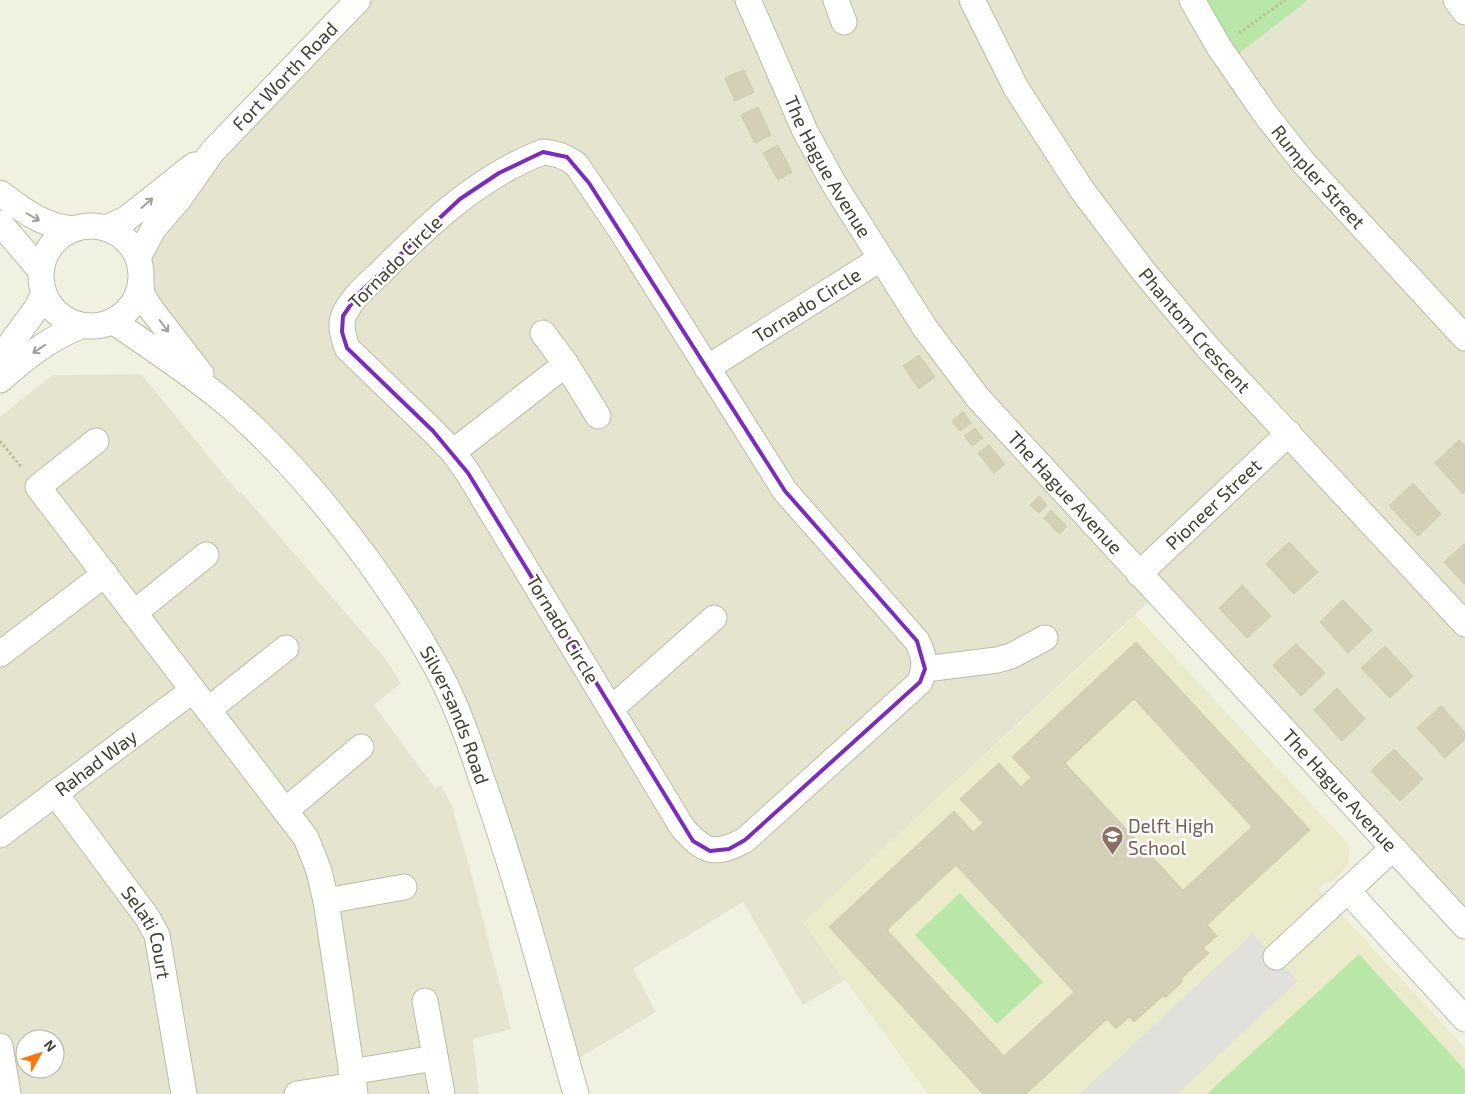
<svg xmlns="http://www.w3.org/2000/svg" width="1465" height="1094" viewBox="0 0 1465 1094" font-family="'Exo 2',sans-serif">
<rect width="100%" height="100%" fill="#f1f1e1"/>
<path fill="#e5e5cf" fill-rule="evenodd" d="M355,0H1190L1227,62L1308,0H1465V928L1156,595L804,923L845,980L803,1005L743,902L633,969L656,1012L569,1064L429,651L220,397L143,275L142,265L153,227Z
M141,374L239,493L241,492L384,657L401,683L374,705L435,788L441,785L452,806L472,876L511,1029L473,1039L479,1094H0V417L52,375ZM25,1039H55V1069H25Z"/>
<path fill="#ebebcb" d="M1136,615L1350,846L1348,866L1331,883H1325L1318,889L1465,1048V1094H928L804,923Z"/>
<path fill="#b9e7a8" d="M1202,0H1308L1237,55Z
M960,893L1043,982L997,1024L915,935Z
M1359,954L1465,1070V1094H1207Z"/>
<path fill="#e1e0db" d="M1253,933L1298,981L1177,1094H1080Z"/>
<path fill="#d3d0b7" stroke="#cecaaa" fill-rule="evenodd" d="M744,70L754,92L735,101L725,78Z
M758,107L771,135L755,143L741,115Z
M778,145L792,172L778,180L763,153Z
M919,355L935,377L919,389L903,366Z
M963,412L971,423L960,431L952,421Z
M975,428L983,438L972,446L964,436Z
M1459,440L1465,446V492L1463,494L1435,463Z
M989,445L1005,464L994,473L978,453Z
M1413,483L1441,514L1418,536L1389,506Z
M1039,496L1047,505L1039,513L1030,505Z
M1051,510L1067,526L1059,534L1044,518Z
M1289,542L1318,572L1294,594L1266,564Z
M1465,543V585L1444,562Z
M1242,585L1271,616L1247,638L1219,608Z
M1343,600L1372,630L1348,653L1320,622Z
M1136,642L1310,830L1207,925L1217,936L1203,948L1209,953L1181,979L1183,981L1165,998L1163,996L1134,1022L1129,1017L1116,1029L1107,1019L1026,1094H983L829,927L954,811L973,832L983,823L960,799L999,763L1021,787L1031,777L1012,757ZM1134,699L1252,827L1183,890L1065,763ZM956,865L1074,992L1004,1056L887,930Z
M1296,644L1325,673L1301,696L1273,665Z
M1385,646L1413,676L1390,698L1361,668Z
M1337,688L1365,719L1342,741L1314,710Z
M1441,706L1465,732V739L1445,758L1417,728Z
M1394,749L1423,779L1400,801L1371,771Z"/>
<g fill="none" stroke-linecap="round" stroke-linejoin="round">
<defs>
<g id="minor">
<path id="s1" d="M748,0L805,131L834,184L925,328L978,398L1465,926"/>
<path d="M836,0L844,22"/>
<path id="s2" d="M972,0L1016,88L1082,190L1144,272L1210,350L1465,624"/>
<path id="s3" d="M1192,0L1219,47L1266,115L1303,162L1465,338"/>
<path d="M1456,0L1465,12"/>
<path d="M543,152C556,153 565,156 576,164L622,232L785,491L917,641C925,658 926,664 920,682L745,840C715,856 704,853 682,827L468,473L453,452L433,431L347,348C344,338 339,326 344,315C351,298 371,282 384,269C431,222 480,176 543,152Z"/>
<path d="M0,193C24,211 41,225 72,229"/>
<path d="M0,223L41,271"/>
<circle cx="91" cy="276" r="50"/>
<path d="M106,228L126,219L194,165"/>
<path id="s4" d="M138,257L154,228L179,199L212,152L358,0"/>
<path d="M141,284L142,295L151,309L201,374"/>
<path id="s5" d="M114,322C149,346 187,371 220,398C276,444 324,501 367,559C396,600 424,641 446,686C460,715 471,746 481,777C518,881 546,988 576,1094"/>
<path d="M543,333L566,364L598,416"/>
<path d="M0,358L36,309L44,294"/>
<path id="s6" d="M707,368L880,259"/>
<path d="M0,380C25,358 50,338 81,326"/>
<path d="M96,441L38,487L306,838L319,871L326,901L355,1094"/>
<path d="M453,452L566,364"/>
<path id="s7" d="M1139,574L1289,433"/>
<path d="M134,613L206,555"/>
<path d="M0,654L105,574"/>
<path d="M925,669L997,660L1011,656L1045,638"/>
<path d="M611,709L714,618"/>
<path d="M208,710L286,648"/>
<path id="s8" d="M55,793L147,917L157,935L184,1094"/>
<path d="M285,811L361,747"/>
<path id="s9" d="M0,835L193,690"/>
<path d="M1347,890L1465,1019"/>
<path d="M326,901L404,887"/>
<path d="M1276,957L1393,848"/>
<path d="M425,1001L442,1094"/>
<path d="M0,1046L8,1094"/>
<path d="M351,1072L435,1058"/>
<path d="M297,1094L354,1085"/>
</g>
</defs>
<use href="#minor" stroke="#bdbba4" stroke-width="27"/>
<path stroke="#bfbc95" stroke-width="3" stroke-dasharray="2.5 2.5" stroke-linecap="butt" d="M1239,33L1285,0
M0,441L22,468"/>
<use href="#minor" stroke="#fff" stroke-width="25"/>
</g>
<defs><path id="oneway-shaft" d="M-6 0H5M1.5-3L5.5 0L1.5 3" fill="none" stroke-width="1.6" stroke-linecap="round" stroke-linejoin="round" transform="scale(1.25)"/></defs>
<g stroke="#a1a098">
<use href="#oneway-shaft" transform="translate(147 203) rotate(-41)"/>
<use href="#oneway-shaft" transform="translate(33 217) rotate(30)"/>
<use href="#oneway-shaft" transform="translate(164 326) rotate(53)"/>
<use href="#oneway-shaft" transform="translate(39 349) rotate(146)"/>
</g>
<path fill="none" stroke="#7b2cbf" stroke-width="4" stroke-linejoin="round" d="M543,152L567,157L589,183L785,491L917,641L925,669L920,682L745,840L729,849L710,851L693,841L468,473L433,431L347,348L342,332L343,316L358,294L460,199L499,173Z"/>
<defs>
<symbol id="school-pin" viewBox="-11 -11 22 30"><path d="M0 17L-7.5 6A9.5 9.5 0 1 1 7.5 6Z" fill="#8d6e63" stroke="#fff"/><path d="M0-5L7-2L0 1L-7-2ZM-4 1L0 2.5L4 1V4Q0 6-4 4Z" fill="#fff"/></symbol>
</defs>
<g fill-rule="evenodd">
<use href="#school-pin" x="1100" y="824" width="25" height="34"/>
</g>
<g text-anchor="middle" stroke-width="5" stroke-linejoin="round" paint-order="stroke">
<g font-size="19" fill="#434132" stroke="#fff">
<text dy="7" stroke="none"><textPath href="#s4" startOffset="234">Fort Worth Road</textPath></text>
<text dy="7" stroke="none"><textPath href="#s1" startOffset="185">The Hague Avenue</textPath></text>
<text dy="7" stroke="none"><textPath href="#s3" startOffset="218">Rumpler Street</textPath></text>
<text transform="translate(395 262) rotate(-45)" y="7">Tornado Circle</text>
<text dy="7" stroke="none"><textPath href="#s6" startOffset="118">Tornado Circle</textPath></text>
<text dy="7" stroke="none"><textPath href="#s2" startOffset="400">Phantom Crescent</textPath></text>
<text dy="7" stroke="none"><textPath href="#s1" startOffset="590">The Hague Avenue</textPath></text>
<text dy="7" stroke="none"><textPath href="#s7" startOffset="102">Pioneer Street</textPath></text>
<text transform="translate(563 629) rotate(59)" y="7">Tornado Circle</text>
<text dy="7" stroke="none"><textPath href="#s5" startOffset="529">Silversands Road</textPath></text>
<text dy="7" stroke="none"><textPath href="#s9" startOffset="120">Rahad Way</textPath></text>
<text dy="7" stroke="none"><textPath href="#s1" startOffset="995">The Hague Avenue</textPath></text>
<text dy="7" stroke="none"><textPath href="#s8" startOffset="169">Selati Court</textPath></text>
</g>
<g font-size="19" fill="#785e54" stroke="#fff" text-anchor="start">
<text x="1128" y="833">Delft High<tspan x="1128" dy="22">School</tspan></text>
</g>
</g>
<g transform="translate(40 1054) rotate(51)"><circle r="24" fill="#ffffff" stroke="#b4b3ad"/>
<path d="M0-4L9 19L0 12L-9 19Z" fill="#ff740b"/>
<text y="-8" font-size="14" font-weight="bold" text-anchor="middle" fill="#434132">N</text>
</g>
</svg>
